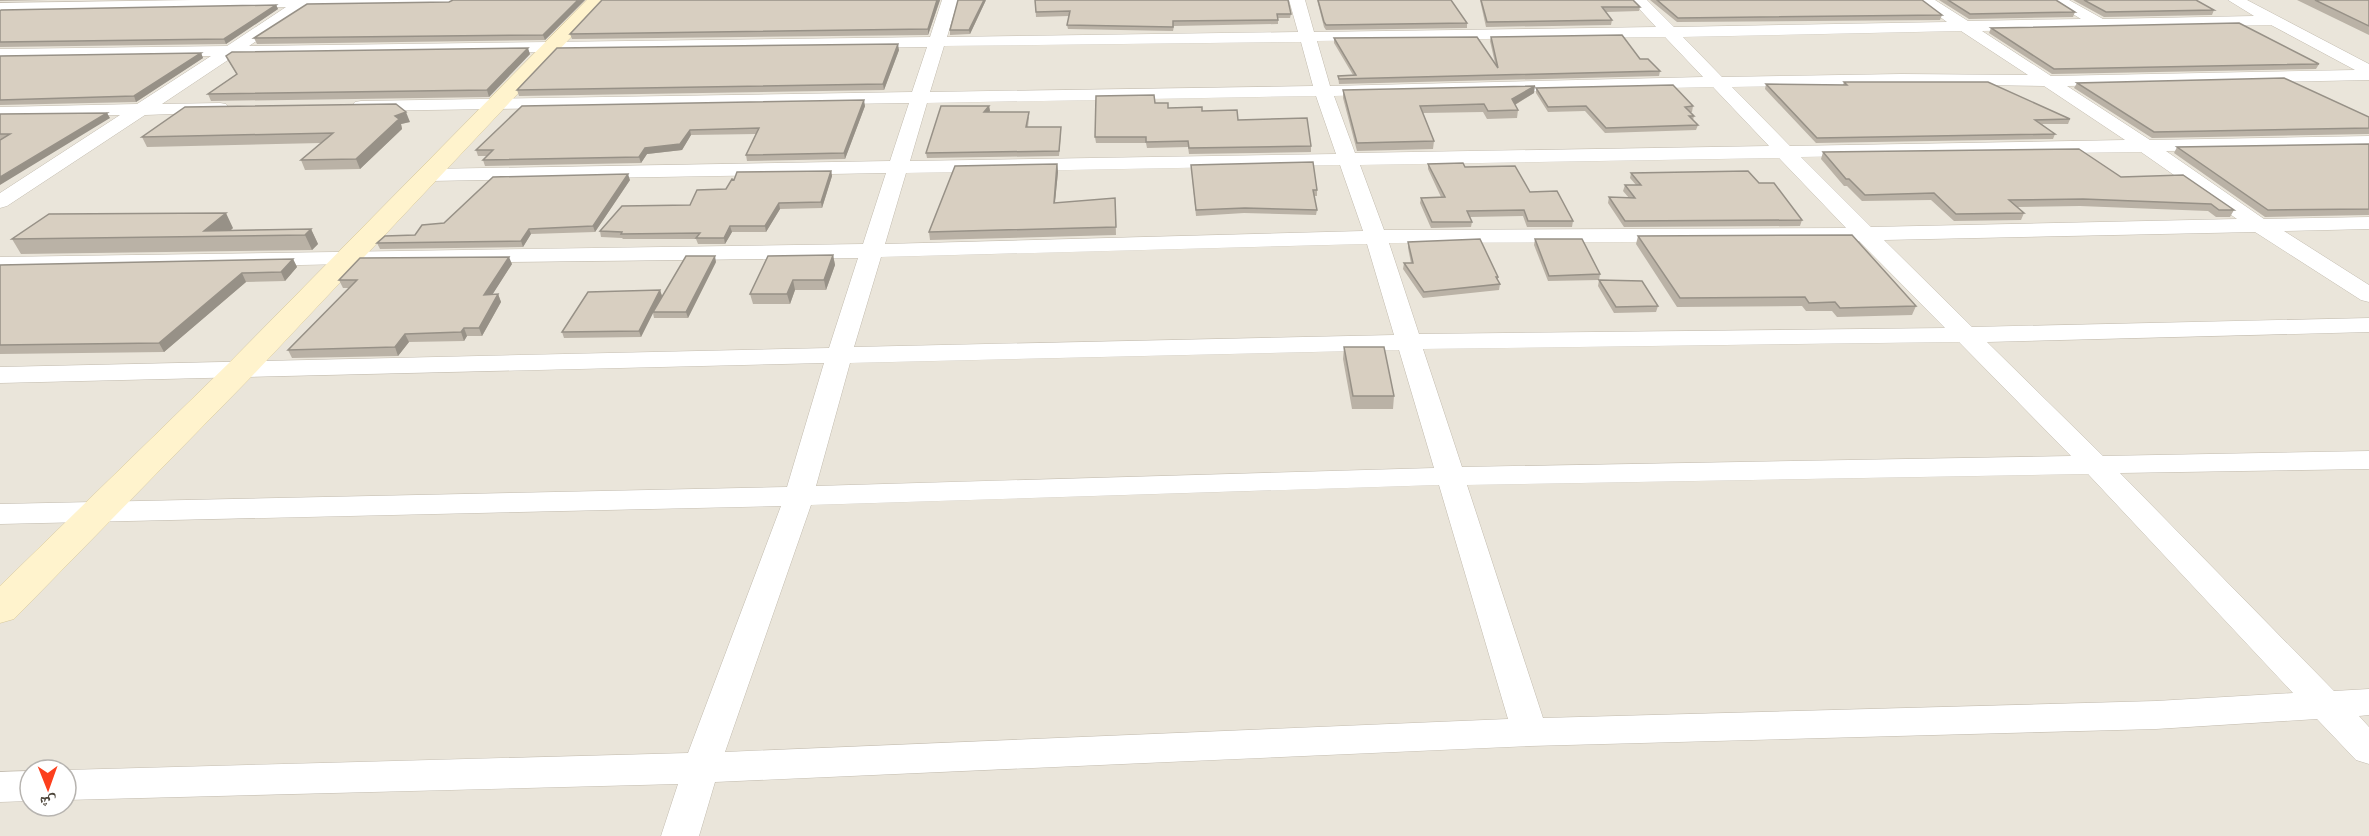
<svg xmlns="http://www.w3.org/2000/svg" width="2369" height="836" viewBox="0 0 2369 836" font-family="'Varela Round','Noto Naskh Arabic',sans-serif">
<rect width="100%" height="100%" fill="#f6f3ec"/>
<path fill="#eae5da" fill-rule="evenodd" d="M0,0H2369V836H0ZM30,770H66V806H30Z"/>
<g fill="none" stroke-linecap="round" stroke-linejoin="round">
<defs>
<path id="street" d="M193,0H459L451,5L308,7L249,46L930,37L942,0H958L947,37L1298,32L1289,0H1305L1314,32L1656,27L1631,0H1647L1674,27L1947,22L1917,0H1935L1968,21L2081,19L2050,0H2069L2103,19L2254,16L2228,0H2247L2369,64V80L2067,86L2150,140L2369,136V148L2166,151L2264,219L2369,217V229L2284,231L2369,285V302L2361,300L2255,232L1884,240L1972,327L2369,318V332L1987,342L2103,456L2369,451V469L2120,473L2334,691L2369,689V715L2359,716L2369,727V764L2356,760L2317,719L2156,729L1530,746L715,782L699,836H661L678,784L66,800V770L688,753L781,506L0,524V504L787,487L824,363L0,383V367L829,348L858,258L348,264L0,271V257L863,244L886,173L429,181L422,179L419,175L422,171L429,169L890,161L909,103L361,111L355,110L352,106L355,102L361,101L912,92L927,47L234,56L162,104L220,103L226,104L229,108L226,112L145,115L7,206L0,208V193L120,115L0,117V107L137,104L211,56L0,59V49L227,46L286,7L0,13V3ZM2271,25L2355,70L2051,76L1982,31ZM1961,31L2028,75L1901,74L1722,77L1683,37ZM1665,37L1703,77L1330,86L1317,41ZM1301,42L1313,86L930,92L944,46ZM1901,84L2044,86L2125,140L1790,146L1732,87ZM1713,87L1769,146L1355,153L1334,96ZM1316,96L1336,154L910,161L927,103ZM2141,152L2237,219L1871,227L1801,157ZM1779,158L1846,228L1384,230L1360,165ZM1340,165L1363,231L885,244L906,173ZM1859,241L1945,328L1419,334L1389,243ZM1367,244L1394,335L854,347L881,257ZM1959,342L2071,456L1462,467L1423,349ZM1399,350L1434,468L816,486L850,363ZM2088,474L2293,693L2156,701L1543,718L1467,485ZM1439,485L1508,719L725,752L811,505Z
M30,771V801L0,802V772Z"/>
<path id="secondary" d="M587,0H606L252,376L14,619L0,623V586L230,362Z"/>
</defs>
<use href="#street" stroke="#c2bbae" stroke-width="1"/>
<use href="#secondary" stroke="#d6c79b" stroke-width="1"/>
<use href="#street" fill="#fff" fill-rule="evenodd"/>
<use href="#secondary" fill="#fff3cd" fill-rule="evenodd"/>
</g>
<path fill="#bab2a6" d="M0,0H48L0,1Z
M453,0H585L545,40L257,44L254,38L449,2Z
M602,0H940L928,35L572,39L570,34Z
M986,0L970,34L950,35V30Z
M1035,0L1291,14L1290,18H1278V24L1174,26L1173,31L1068,29L1067,25L1069,16L1036,17Z
M1317,0H1451L1467,23V28L1326,30L1324,27Z
M1480,0H1633L1640,7L1639,11L1606,12L1612,20L1611,25L1486,27Z
M1650,0H1922L1942,15L1940,20L1677,22Z
M1939,0H2056L2075,12L2073,17L1969,19Z
M2073,0H2196L2214,10L2212,15L2104,17Z
M2297,0H2369V35Z
M276,5L278,9L226,44L0,47V11Z
M1991,28L2319,64L2316,69L2052,74L1989,33Z
M1491,37L1640,59L1660,71L1659,76L1339,84L1338,76L1353,75L1334,43V38L1495,63L1490,41Z
M899,50L884,90L519,96L517,90Z
M201,53L203,58L136,102L0,105V56Z
M530,54L489,97L211,101L208,94L237,74L229,62L226,56Z
M1844,82L2070,119L2068,124H2042L2055,134L2053,139L1816,143L1765,89L1766,84L1843,85Z
M2077,83L2369,117V134L2152,138L2074,88Z
M1536,88L1693,106L1692,112H1690L1694,116L1693,120L1698,125L1696,130L1605,133L1585,111L1548,112L1536,93Z
M1343,90L1534,93L1515,105L1518,110L1517,118L1487,119L1483,112L1423,113L1434,141L1433,149L1357,151L1343,98Z
M1155,103L1168,108L1202,111L1238,120L1311,146V152L1189,154L1188,147L1147,148L1146,143H1096L1095,137Z
M865,106L845,159L747,161L746,155L756,134L691,135L682,150L647,154L641,163L485,166L483,160L487,156H478L476,150Z
M989,106L990,111L988,112L1029,117L1028,127L1061,133L1059,156L927,158L926,153Z
M0,114L110,118L0,140Z
M410,122L401,124L402,129L360,169L305,170L301,160L321,143L147,147L142,137Z
M2369,144V215L2265,217L2174,153L2177,147Z
M1823,152L2121,177L2234,210L2230,217H2216L2208,211L2080,206L2017,207L2024,213L2021,220L1954,221L1931,200L1862,201L1847,186H1844L1821,159Z
M1057,164L1058,172L1055,203L1115,198L1116,235L930,240L929,232Z
M1428,164L1465,167L1530,192L1573,221L1572,227H1527L1523,216L1470,217L1472,222L1471,227L1431,228L1420,203L1421,198L1441,197L1428,169Z
M1191,165L1317,190V196H1314L1317,210L1316,215L1244,213L1196,216Z
M831,171L832,176L822,208L780,209L766,232H732L725,244H698L696,239H623L622,238L601,237L600,231L690,205L726,189Z
M1631,173L1759,183L1802,220L1800,226L1624,227L1608,203L1609,197L1629,198L1623,191L1625,185H1636L1630,178Z
M630,180L595,232L531,234L523,247L380,249L377,243L415,235L444,223Z
M233,228L231,230L311,229L318,244L312,250L21,254L12,239Z
M1638,236L1916,306L1912,315L1837,317L1832,311H1806L1802,306L1677,307L1636,244Z
M1535,239L1600,274L1599,280L1548,281L1534,245Z
M1408,242L1498,277V280L1500,284L1499,290L1423,298L1403,269L1404,263H1411L1408,248Z
M833,255L835,265L826,290H795L790,304H753L750,294Z
M293,259L297,267L285,281L246,282L164,352L0,354V265Z
M716,262L688,318H654L653,313L641,337L564,338L562,332L660,290L662,296Z
M512,264L492,295L498,294L501,302L482,336H467L464,341L409,342L398,356L292,358L288,350L349,288H343L339,280Z
M1599,280L1658,306L1656,312L1614,313L1598,286Z
M1344,347L1394,396L1393,409H1352L1343,359Z"/>
<path fill="#979187" d="M578,0H585L545,40L543,35Z
M937,0H940L928,35V29Z
M984,0H986L970,34L969,30Z
M276,5L278,9L226,44L224,39Z
M898,44L899,50L884,90L883,84Z
M528,48L530,54L489,97L487,90Z
M201,53L203,58L136,102L134,96Z
M1535,86L1534,93L1511,107L1512,99Z
M864,100L865,106L845,159L844,153Z
M989,106L990,111L984,118V112Z
M406,112L410,122L401,124L402,129L360,169L356,159L395,116Z
M107,113L110,118L0,185V177Z
M690,130L691,135L682,150L647,154L641,163L639,157L645,148Z
M1057,164L1058,172L1054,211V203Z
M831,171L832,176L822,208L821,202Z
M628,174L630,180L595,232L593,226Z
M779,203L780,209L766,232L765,226Z
M226,213L233,228L224,236L204,231Z
M730,226L732,232L725,244L724,238Z
M311,229L318,244L312,250L305,235Z
M529,229L531,234L523,247L521,241Z
M833,255L835,265L826,290L824,280Z
M715,256L716,262L688,318L686,312Z
M509,257L512,264L487,303L484,295Z
M293,259L297,267L285,281L281,272Z
M242,273L246,282L164,352L159,343Z
M793,280L795,290L790,304L787,294Z
M660,290L662,296L653,312V313L641,337L639,331Z
M498,294L501,302L482,336L479,328Z
M464,328L467,336L464,341L461,332Z
M405,334L409,342L398,356L395,347Z"/>
<path fill="#d8cfc1" stroke="#979187" stroke-width="1.5" d="M453,0H578L543,35L254,38L307,4L449,2Z
M602,0H937L928,29L570,34Z
M958,0H984L969,30H950Z
M1035,0H1288L1291,14H1277L1278,20L1173,21V27L1067,25L1070,11L1036,12Z
M1318,0H1451L1467,23L1326,25L1324,22Z
M1481,0H1633L1640,7H1602L1612,20L1487,22Z
M1657,0H1922L1942,15L1678,18Z
M1948,0H2056L2075,12L1970,14Z
M2084,0H2196L2214,10L2106,12Z
M2315,0H2369V26Z
M276,5L224,39L0,42V11L1,10Z
M2239,23L2319,64L2054,69L1991,28Z
M1622,35L1640,59H1648L1660,71L1339,79L1338,76L1356,75L1334,38L1477,37L1498,68L1491,37Z
M898,44L883,84L517,90L557,48Z
M528,48L487,90L208,94L237,74L226,56L232,52Z
M201,53L134,96L0,100V56Z
M2284,78L2369,117V128L2154,132L2077,83Z
M1844,82H1988L2070,119L2035,120L2055,134L1817,138L1766,84L1847,85Z
M1673,85L1693,106L1685,107L1694,116H1689L1698,125L1606,128L1586,106L1548,107L1536,88Z
M1535,86L1512,99L1518,110L1488,111L1484,104L1420,106L1434,141L1357,143L1343,90Z
M1154,95L1155,103H1168V108L1202,107V111L1237,110L1238,120L1307,118L1311,146L1189,148L1188,141L1146,142V137H1095L1096,96Z
M864,100L844,153L746,155L759,128L690,130L680,144L645,148L639,157L483,160L493,150H476L522,106Z
M396,104L406,112L395,116L399,119L356,159L301,160L333,133L142,137L185,107Z
M941,106H989L984,112H1029L1026,127H1061L1059,151L926,153Z
M107,113L0,177V140L10,134H0V114Z
M2369,144V209L2268,210L2177,147Z
M2079,149L2121,177L2183,175L2234,210H2219L2211,204L2083,199L2009,200L2024,213L1956,214L1934,193L1865,195L1849,179H1846L1823,152Z
M1313,162L1317,190H1313L1317,210L1245,208L1196,210L1191,165Z
M1463,163L1465,167L1515,166L1530,192L1557,191L1573,221H1528L1524,210L1467,211L1472,222H1432L1421,198L1445,197L1428,164Z
M1057,164L1054,203L1115,198L1116,227L929,232L955,166Z
M831,171L821,202L779,203L765,226H730L724,238H696L700,233L621,234L622,232L600,231L622,206L690,205L697,190L726,189L732,179L734,180L737,172Z
M1748,171L1759,183H1774L1802,220L1625,221L1609,197L1635,198L1625,185H1641L1631,173Z
M628,174L593,226L529,229L521,241L377,243L385,236L415,235L422,225L444,223L493,177Z
M226,213L204,231L311,229L305,235L12,239L49,214Z
M1852,235L1916,306L1840,308L1835,302L1809,303L1805,297L1680,298L1638,236Z
M1480,239L1498,277H1496L1500,284L1424,292L1404,263H1413L1408,242Z
M1535,239H1582L1600,274L1549,276Z
M833,255L824,280H793L787,294H750L768,256Z
M686,256H715L686,312H653Z
M509,257L484,295L498,294L479,328H464L461,332L405,334L395,347L288,350L357,280H339L360,258Z
M293,259L281,272L242,273L159,343L0,345V265Z
M1599,280L1642,281L1658,306L1616,307Z
M660,290L639,331L562,332L588,292Z
M1344,347H1384L1394,396H1353Z"/>
<g transform="translate(48 788) rotate(179)"><circle r="28" fill="#ffffff" stroke="#b7b4b0" stroke-width="1.5"/>
<path d="M0-4.5L10 22L0 15L-10 22Z" fill="#fc3f1d"/>
<text y="-9" font-size="16" font-weight="bold" text-anchor="middle" fill="#4b4439">ش</text>
</g>
</svg>
